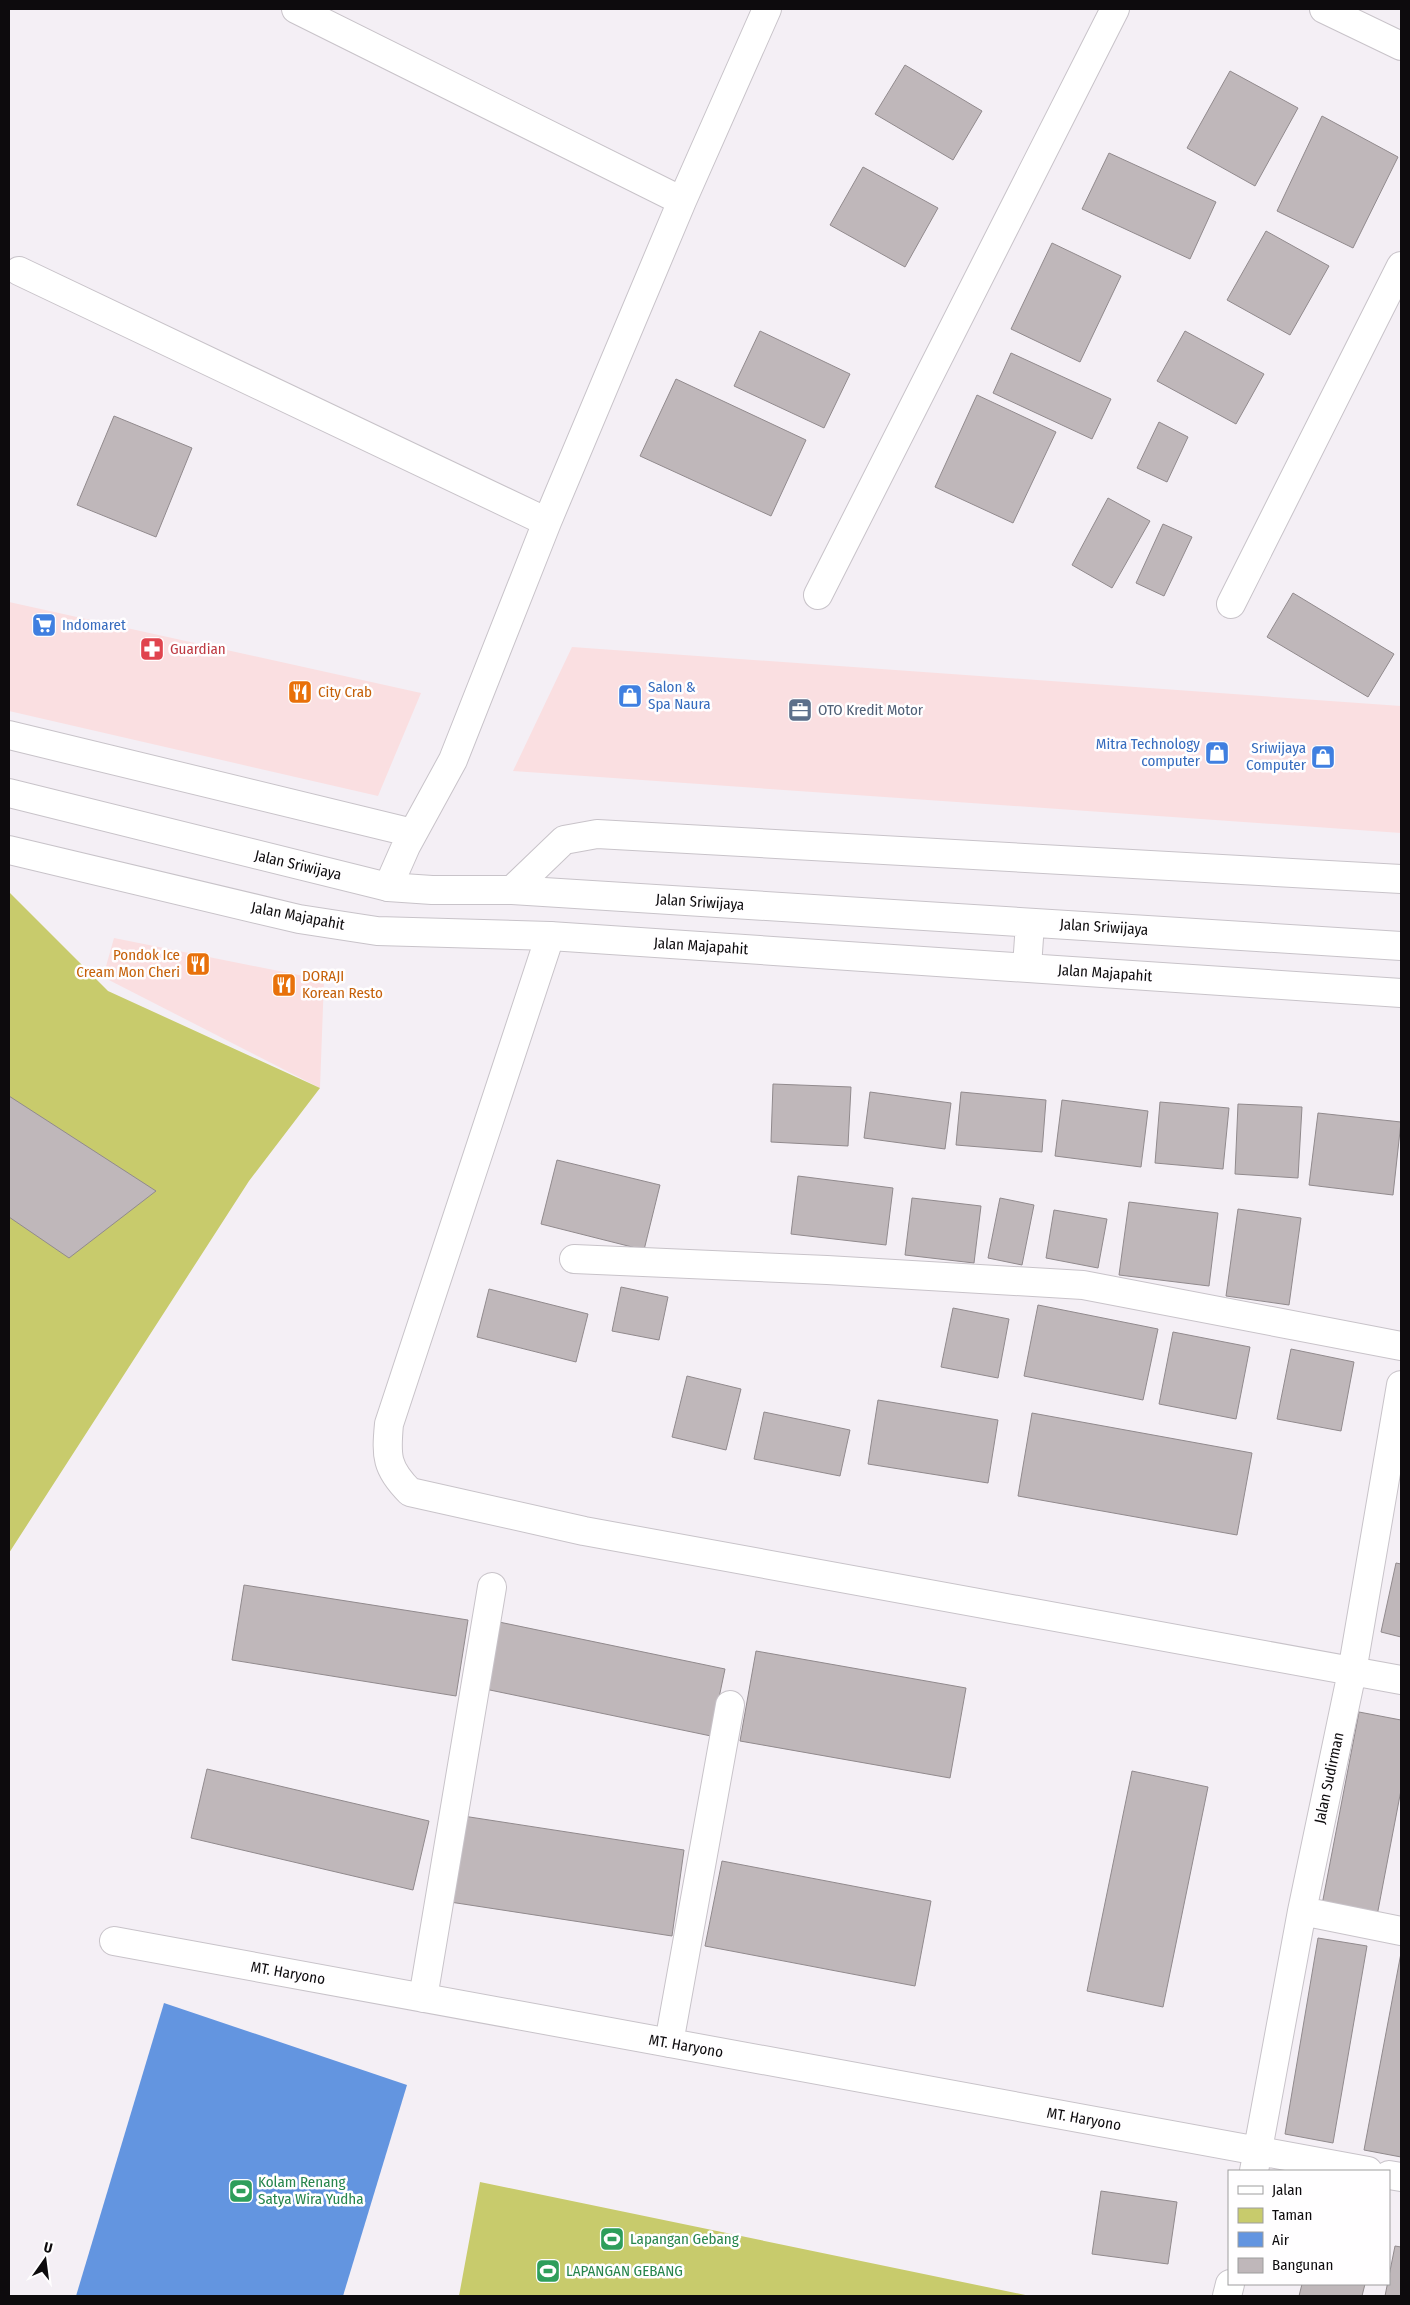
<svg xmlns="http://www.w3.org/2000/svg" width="1410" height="2305" viewBox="0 0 1410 2305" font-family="'Fira Sans Condensed',sans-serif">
<rect width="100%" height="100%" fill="#f4eff5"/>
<path fill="#fadfe1" d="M9,602L421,693L378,796L9,711Z
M572,647L1401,706V833L513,771Z
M114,938L324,980L320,1088L103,977Z"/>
<path fill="#c8cb6c" d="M9,892L108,991L320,1088L249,1181L9,1553Z
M480,2182L1030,2296H459Z"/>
<path fill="#6395e0" d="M164,2003L407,2085L343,2296H76Z"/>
<path fill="#bfb7ba" stroke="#918a8d" d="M905,65L982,111L953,160L875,114Z
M1230,71L1298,108L1255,186L1187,148Z
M1322,116L1398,157L1353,248L1277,211Z
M1109,153L1216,202L1190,259L1082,209Z
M863,167L938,208L905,267L830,225Z
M1266,231L1329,266L1290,335L1227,300Z
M1052,243L1121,276L1080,362L1011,329Z
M760,331L850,374L824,428L734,386Z
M1185,331L1264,374L1236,424L1157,381Z
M1011,353L1111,399L1092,439L993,393Z
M676,379L806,440L771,516L640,456Z
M977,395L1056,432L1013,523L935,487Z
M114,416L192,448L156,537L77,505Z
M1159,422L1188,437L1167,482L1137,468Z
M1108,498L1150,521L1112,588L1072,565Z
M1163,524L1192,537L1164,596L1136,583Z
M1293,593L1394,654L1368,697L1267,637Z
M773,1084L851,1087L848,1146L771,1142Z
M870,1092L951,1103L945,1149L864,1138Z
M961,1092L1046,1100L1042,1152L956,1145Z
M9,1096L156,1191L69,1258L9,1217Z
M1062,1100L1148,1111L1141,1167L1055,1156Z
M1160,1102L1229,1108L1223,1169L1155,1163Z
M1238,1104L1302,1107L1298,1178L1235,1174Z
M1318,1113L1401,1122L1393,1195L1309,1185Z
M557,1160L660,1185L644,1250L541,1224Z
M798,1176L893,1188L886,1245L791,1234Z
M912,1198L981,1206L974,1263L905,1255Z
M1000,1198L1034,1205L1022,1265L988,1258Z
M1129,1202L1218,1213L1209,1286L1119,1275Z
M1238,1209L1301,1218L1289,1305L1226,1296Z
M1054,1210L1107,1219L1098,1268L1046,1258Z
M621,1287L668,1297L659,1340L612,1331Z
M489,1289L588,1314L576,1362L477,1337Z
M1038,1305L1158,1329L1143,1400L1024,1376Z
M953,1308L1009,1319L998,1378L941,1367Z
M1173,1332L1250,1347L1236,1419L1159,1404Z
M1291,1349L1354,1362L1341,1431L1277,1419Z
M687,1376L741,1389L726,1450L672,1437Z
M878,1400L998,1420L988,1483L868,1464Z
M764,1412L850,1430L840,1476L754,1459Z
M1032,1413L1252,1453L1237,1535L1018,1496Z
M1396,1563L1401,1564V1637L1381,1632Z
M244,1585L468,1620L456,1696L232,1660Z
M499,1622L725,1669L711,1736L485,1689Z
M756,1651L966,1688L950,1778L740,1741Z
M1359,1712L1401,1720V1790L1376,1921L1321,1910Z
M207,1769L429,1821L413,1890L191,1838Z
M1132,1771L1208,1787L1163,2007L1087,1991Z
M463,1816L684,1850L672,1936L450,1902Z
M722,1861L931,1901L915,1986L705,1946Z
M1318,1938L1367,1946L1333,2143L1285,2134Z
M1401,1953V2157L1364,2150Z
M1101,2191L1177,2202L1168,2264L1092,2254Z
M1395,2246L1401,2247V2296H1385Z
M1302,2284H1365L1362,2296H1299Z"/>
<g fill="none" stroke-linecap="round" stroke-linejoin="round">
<defs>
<path id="minor" d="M296,9L682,201
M1324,9L1401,46
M19,271L547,522
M818,595L1115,9
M1231,604L1401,266
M9,735L413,833
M388,887L406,846L453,760L547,522L682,201L767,9
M512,890L564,840L597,834L1401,879
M550,936L389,1424C386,1456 386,1468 410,1492L584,1531L1401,1680
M574,1259L827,1270L1083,1285L1401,1346
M1302,1911L1401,1931
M114,1941L1368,2171
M423,1998L492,1587
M669,2043L730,1705
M1254,2171L1302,1911L1352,1672L1401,1385
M1389,2175L1401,2177
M1227,2296L1230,2284"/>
<path id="major" d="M9,793L388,887L432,890H512L1401,946
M9,850L299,919L377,931L550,936L1401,993
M1027,967L1030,923"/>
</defs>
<use href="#minor" stroke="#c8c3c9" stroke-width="30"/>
<use href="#major" stroke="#c8c3c9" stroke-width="30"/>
<use href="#minor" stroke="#fff" stroke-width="28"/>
<use href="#major" stroke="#fff" stroke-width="28"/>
</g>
<defs>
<symbol id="supermarket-square" viewBox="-11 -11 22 22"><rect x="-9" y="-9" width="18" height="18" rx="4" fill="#3f7fe0" stroke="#fffeff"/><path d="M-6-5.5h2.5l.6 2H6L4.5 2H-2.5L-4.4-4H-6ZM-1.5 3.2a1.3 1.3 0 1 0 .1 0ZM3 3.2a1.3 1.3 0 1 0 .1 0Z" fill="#fff"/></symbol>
<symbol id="pharmacy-square" viewBox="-11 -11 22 22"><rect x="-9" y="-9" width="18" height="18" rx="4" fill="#e0444e" stroke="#fffeff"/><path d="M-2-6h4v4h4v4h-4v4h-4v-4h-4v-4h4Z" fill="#fff"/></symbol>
<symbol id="restaurant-square" viewBox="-11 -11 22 22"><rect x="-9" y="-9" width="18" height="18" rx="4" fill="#e8710a" stroke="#fffeff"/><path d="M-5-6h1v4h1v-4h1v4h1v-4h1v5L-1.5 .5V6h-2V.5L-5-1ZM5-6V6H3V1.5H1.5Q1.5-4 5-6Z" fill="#fff"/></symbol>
<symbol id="shop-square" viewBox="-11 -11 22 22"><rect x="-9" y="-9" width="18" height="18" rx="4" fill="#3f7fe0" stroke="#fffeff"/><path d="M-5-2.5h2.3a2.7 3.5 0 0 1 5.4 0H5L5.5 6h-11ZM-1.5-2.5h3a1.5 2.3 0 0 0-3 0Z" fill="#fff"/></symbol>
<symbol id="office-square" viewBox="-11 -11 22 22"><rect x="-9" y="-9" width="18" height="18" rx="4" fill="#5c6f8a" stroke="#fffeff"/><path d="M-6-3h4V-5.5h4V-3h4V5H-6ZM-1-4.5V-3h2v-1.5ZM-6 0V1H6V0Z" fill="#fff"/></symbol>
<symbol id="stadium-square" viewBox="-11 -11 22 22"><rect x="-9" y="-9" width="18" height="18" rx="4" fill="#2e9e5b" stroke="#fffeff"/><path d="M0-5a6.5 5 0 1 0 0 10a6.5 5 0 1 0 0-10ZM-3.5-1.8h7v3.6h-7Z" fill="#fff"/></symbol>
</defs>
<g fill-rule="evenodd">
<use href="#supermarket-square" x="30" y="611" width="28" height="28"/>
<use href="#pharmacy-square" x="138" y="635" width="28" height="28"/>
<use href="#restaurant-square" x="286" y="678" width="28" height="28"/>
<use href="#shop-square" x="616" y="682" width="28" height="28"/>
<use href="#office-square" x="786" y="696" width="28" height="28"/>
<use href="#shop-square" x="1203" y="739" width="28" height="28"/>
<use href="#shop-square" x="1309" y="743" width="28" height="28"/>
<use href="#restaurant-square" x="184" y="950" width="28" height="28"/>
<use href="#restaurant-square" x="270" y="971" width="28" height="28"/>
<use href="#stadium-square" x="227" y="2177" width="28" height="28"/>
<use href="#stadium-square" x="598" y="2225" width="28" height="28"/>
<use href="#stadium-square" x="534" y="2257" width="28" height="28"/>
</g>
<g text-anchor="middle" stroke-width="5" stroke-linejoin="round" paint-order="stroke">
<g font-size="15" fill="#366cbe" stroke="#fffeff" text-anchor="start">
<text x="62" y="630">Indomaret</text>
<text x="648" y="692">Salon &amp;<tspan x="648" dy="17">Spa Naura</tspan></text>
<text x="1200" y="749" text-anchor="end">Mitra Technology<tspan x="1200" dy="17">computer</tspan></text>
<text x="1306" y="753" text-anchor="end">Sriwijaya<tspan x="1306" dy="17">Computer</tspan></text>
</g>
<g font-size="15" fill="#be3a42" stroke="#fffeff" text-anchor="start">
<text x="170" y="654">Guardian</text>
</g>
<g font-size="15" fill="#c56008" stroke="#fffeff" text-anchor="start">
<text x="318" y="697">City Crab</text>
<text x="180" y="960" text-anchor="end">Pondok Ice<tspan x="180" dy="17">Cream Mon Cheri</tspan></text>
<text x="302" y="981">DORAJI<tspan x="302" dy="17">Korean Resto</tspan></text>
</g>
<g font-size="15" fill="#4e5e75" stroke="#fffeff" text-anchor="start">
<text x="818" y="715">OTO Kredit Motor</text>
</g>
<g font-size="15" fill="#0d0b0d" stroke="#fffeff">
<text transform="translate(298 865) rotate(13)" y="5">Jalan Sriwijaya</text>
<text transform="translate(700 902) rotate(4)" y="5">Jalan Sriwijaya</text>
<text transform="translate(298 916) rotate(11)" y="5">Jalan Majapahit</text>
<text transform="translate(1104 927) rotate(4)" y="5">Jalan Sriwijaya</text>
<text transform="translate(701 946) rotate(4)" y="5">Jalan Majapahit</text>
<text transform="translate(1105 973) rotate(4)" y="5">Jalan Majapahit</text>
<text transform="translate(1329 1778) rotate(-78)" y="5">Jalan Sudirman</text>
<text transform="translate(288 1973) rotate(10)" y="5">MT. Haryono</text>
<text transform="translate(686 2046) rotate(10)" y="5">MT. Haryono</text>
<text transform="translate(1084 2119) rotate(10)" y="5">MT. Haryono</text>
</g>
<g font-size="15" fill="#27864d" stroke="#fffeff" text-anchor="start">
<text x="258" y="2187">Kolam Renang<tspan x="258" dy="17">Satya Wira Yudha</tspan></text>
<text x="630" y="2244">Lapangan Gebang</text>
<text x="566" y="2276">LAPANGAN GEBANG</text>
</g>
</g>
<rect width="1410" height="2305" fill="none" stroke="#0d0b0d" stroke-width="20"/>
<rect x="1228" y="2170" width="162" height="115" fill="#fffeff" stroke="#9e9d9e"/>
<rect x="1238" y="2186" width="25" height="8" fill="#ffffff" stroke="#9e9d9e"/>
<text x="1272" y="2195" font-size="15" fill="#0d0b0d">Jalan</text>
<rect x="1238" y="2208" width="25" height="15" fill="#c8cb6c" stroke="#9e9d9e"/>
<text x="1272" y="2220" font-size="15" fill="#0d0b0d">Taman</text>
<rect x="1238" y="2232" width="25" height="15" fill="#6395e0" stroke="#9e9d9e"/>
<text x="1272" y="2245" font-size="15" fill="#0d0b0d">Air</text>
<rect x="1238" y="2258" width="25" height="15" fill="#bfb7ba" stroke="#9e9d9e"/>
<text x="1272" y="2270" font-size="15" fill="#0d0b0d">Bangunan</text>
<g transform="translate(45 2260) rotate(14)" stroke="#fffeff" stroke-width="4" paint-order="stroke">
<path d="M0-4L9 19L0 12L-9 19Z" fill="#0d0b0d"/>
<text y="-8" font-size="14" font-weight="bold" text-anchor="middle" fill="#0d0b0d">U</text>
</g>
</svg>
